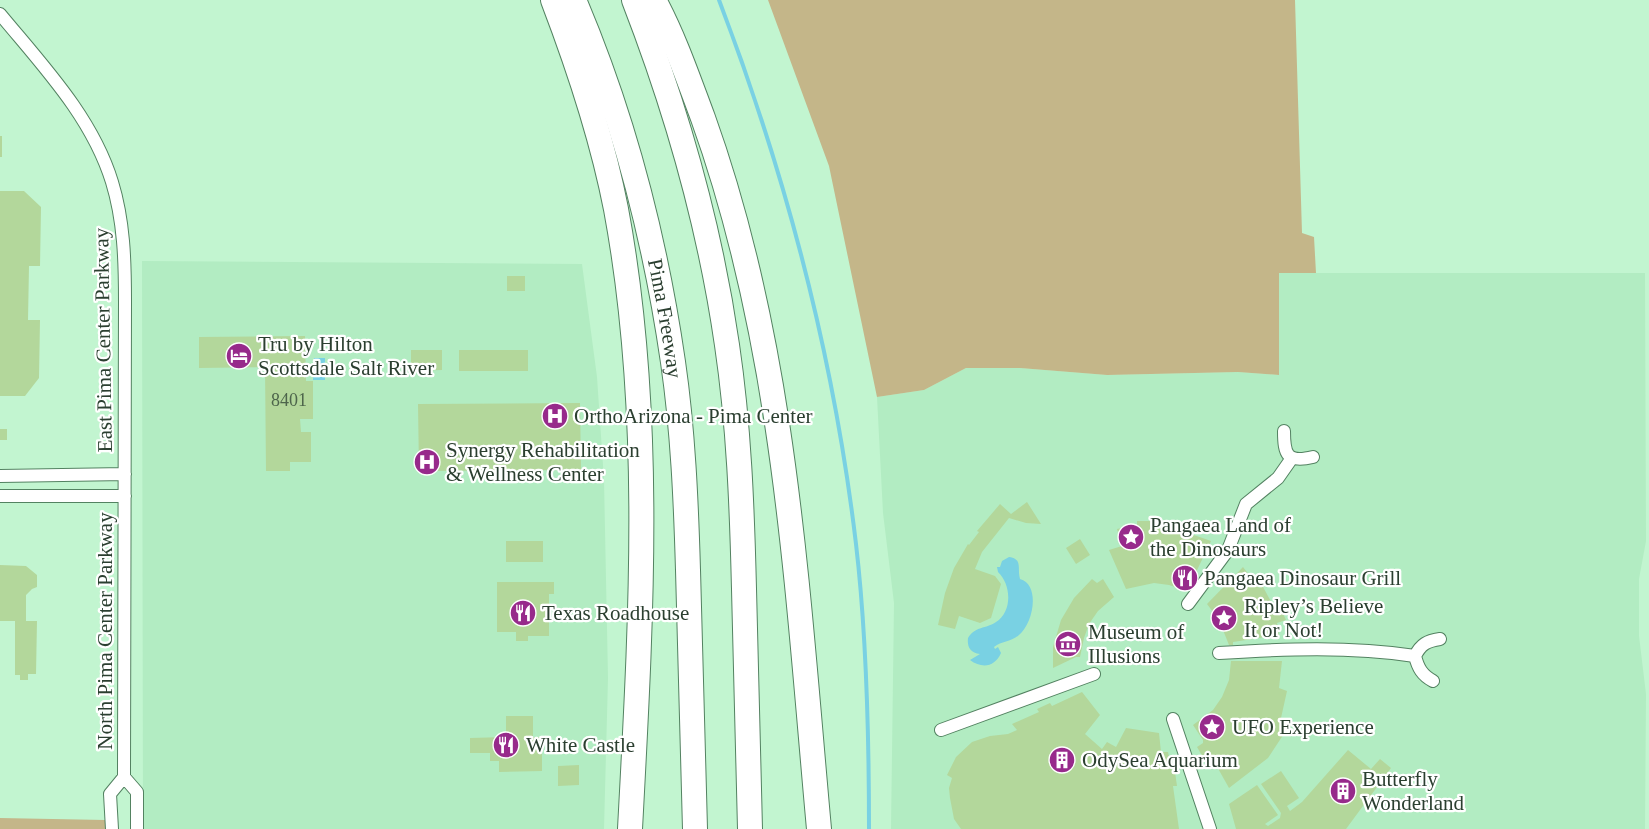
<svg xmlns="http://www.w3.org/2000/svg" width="1649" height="829" viewBox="0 0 1649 829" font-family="Georgia,serif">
<rect width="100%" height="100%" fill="#c2f5d0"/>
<path fill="#b2ecc2" d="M142,261L582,264L597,377L604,480L608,678L604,829H143Z
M1279,273H1645L1646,541L1639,579V636L1646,694L1645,829H891L894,603L883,513L877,397L924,390L966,368H1020L1107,375L1238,372L1279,375Z"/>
<path fill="#c4b689" d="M768,0H1295L1302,233L1314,237L1316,273H1279V375L1238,372L1107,375L1020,368H966L924,390L877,397L829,166Z
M0,818L105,820V829H0Z"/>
<path fill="#79d1e3" d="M314,358H325V380H313Z
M1009,557C1023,559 1017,568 1020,579C1041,585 1033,624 1019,635C1011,642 1002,641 994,647L995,649L998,647L1001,653C995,667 982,669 970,660L980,654C970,653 967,647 968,638C975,626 986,629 996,622C1013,611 1011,584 998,572L997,567H1000L1002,561Z"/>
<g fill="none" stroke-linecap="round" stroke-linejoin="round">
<path stroke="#79d1e3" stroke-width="4" d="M719,0C786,175 834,358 856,544C867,638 869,734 869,829"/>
</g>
<path fill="#b3d79b" d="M0,136H2V157H0Z
M0,191H24L41,207L40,266H29L28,320H40L39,378L25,396H0Z
M507,276H525V291H507Z
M305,336L306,381H313V419H300L301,432H311V462H290V471H266L265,367L199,368V337Z
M411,350H442V370L411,371Z
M459,350H528V371H459Z
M580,403L581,470L419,471L418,404Z
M0,429H7V440H0Z
M1027,502L1041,524L1026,523L1009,518L982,552L975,569L995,576L1001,584L991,618L980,623L959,616L955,629L938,625L945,593L954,568L968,544L969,545L979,532L977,531L1000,504L1011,514Z
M1137,521H1158V525H1165V530L1191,534L1211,541L1187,591L1169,585L1154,583L1126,589L1109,550L1122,546L1117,529L1137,525Z
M1080,539L1090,555L1076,564L1066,548Z
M506,541H543V562H506Z
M0,565L26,566L37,575V587L32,589L26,595V621H37L36,674H28V680H20V675H15V621H0Z
M1243,567L1259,588L1262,585L1275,609L1280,607L1286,620L1277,623L1279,635L1233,642V645H1229L1219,620L1207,604Z
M1092,579L1097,583L1103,579L1114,597L1098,611L1089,624L1084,638L1080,657H1076L1053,668V647L1061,620L1074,598Z
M497,582H554V594H549V636H528V641H516V632H497Z
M1231,661H1282L1279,688L1287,691L1281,718L1291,723L1268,758L1229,788L1211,756L1204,759L1197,747L1203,743V740L1193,725L1213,710L1222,697L1229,680Z
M1082,692L1100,715L1085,734L1102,749L1107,742L1116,747L1126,728L1159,733L1161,752H1168L1172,771L1175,772L1177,786H1173L1179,829H961L954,819L950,798L949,788L952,778L947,775L956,757L972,742L990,736L1008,734L1017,730L1012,724L1039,712L1037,709L1050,703L1052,706Z
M506,716H533V737H542V771L499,772V761H490V753H470V738L506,737Z
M1348,750L1371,769L1380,759L1391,768L1346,829H1236L1229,804L1257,785L1278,815L1265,824L1268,826L1280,818L1281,813L1261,784L1281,771L1299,798L1287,806L1290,811L1302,802Z
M579,765V785L558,786V766Z"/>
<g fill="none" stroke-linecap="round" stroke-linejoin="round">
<defs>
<path id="street" d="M0,14C43,66 92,117 112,182C124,221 125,261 125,301L124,770V777L110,794L112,829
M1284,431C1284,455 1287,463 1313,457
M0,476L125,474
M0,496H125
M1188,604L1228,550L1246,504L1278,478L1292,458
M1219,653C1284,649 1350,646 1415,656C1418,668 1422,675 1433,681
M1415,656C1421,644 1427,641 1440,639
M1173,719L1210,829
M941,730L1094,674
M124,777L137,792V829"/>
<g id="highway">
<path d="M553,0C579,68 602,137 616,209C654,413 641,622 630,829"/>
<path id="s1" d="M574,0C623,115 655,238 673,362C683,431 686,501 688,570C691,657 693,743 695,829"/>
<path d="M634,0C677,111 710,227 727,345C739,426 742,507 744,589C746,669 748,749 750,829"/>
<path d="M654,0C674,37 688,78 703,118C785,346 797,589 819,829"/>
</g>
</defs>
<use href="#street" stroke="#538261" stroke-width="14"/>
<use href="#highway" stroke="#538261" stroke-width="26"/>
<use href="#street" stroke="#fff" stroke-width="12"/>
<use href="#highway" stroke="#fff" stroke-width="24"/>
</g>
<defs>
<symbol id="hotel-disc" viewBox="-11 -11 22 22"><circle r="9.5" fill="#972a8b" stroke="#fff"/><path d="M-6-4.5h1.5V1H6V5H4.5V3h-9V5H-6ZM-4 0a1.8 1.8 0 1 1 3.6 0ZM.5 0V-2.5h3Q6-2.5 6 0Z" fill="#fff"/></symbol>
<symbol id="hospital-disc" viewBox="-11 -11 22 22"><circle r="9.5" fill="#972a8b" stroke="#fff"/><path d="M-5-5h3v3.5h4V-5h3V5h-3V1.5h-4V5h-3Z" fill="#fff"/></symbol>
<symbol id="sight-disc" viewBox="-11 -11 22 22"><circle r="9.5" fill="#972a8b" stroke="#fff"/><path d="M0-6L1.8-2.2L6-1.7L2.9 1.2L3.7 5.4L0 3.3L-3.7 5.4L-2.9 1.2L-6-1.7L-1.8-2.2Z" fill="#fff"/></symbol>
<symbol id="restaurant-disc" viewBox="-11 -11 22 22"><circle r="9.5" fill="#972a8b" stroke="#fff"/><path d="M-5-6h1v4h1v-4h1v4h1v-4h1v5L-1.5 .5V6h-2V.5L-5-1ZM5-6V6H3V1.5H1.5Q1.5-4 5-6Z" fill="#fff"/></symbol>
<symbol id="museum-disc" viewBox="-11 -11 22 22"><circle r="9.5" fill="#972a8b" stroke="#fff"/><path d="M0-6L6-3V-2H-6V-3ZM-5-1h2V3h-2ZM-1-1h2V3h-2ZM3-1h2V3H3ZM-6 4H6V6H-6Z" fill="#fff"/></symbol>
<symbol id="building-disc" viewBox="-11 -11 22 22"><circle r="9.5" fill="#972a8b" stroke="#fff"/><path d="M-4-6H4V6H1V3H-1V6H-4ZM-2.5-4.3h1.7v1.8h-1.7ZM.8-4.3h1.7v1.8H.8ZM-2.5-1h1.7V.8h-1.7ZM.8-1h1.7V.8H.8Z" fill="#fff"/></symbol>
</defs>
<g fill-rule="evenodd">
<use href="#hotel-disc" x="224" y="341" width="30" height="30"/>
<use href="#hospital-disc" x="540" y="401" width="30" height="30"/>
<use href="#hospital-disc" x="412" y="447" width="30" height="30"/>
<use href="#sight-disc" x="1116" y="522" width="30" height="30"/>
<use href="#restaurant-disc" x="1170" y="563" width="30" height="30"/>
<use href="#restaurant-disc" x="508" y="598" width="30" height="30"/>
<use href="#sight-disc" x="1209" y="603" width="30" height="30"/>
<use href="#museum-disc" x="1053" y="629" width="30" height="30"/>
<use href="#sight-disc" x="1197" y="712" width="30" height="30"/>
<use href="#restaurant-disc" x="491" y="730" width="30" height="30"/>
<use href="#building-disc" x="1047" y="745" width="30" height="30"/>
<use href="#building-disc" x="1328" y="776" width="30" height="30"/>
</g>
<g text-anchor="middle" stroke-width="4.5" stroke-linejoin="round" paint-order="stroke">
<g font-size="18" fill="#4d654b">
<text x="289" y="406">8401</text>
</g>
<g font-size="21" fill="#2b3f30" stroke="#fff">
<text dy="7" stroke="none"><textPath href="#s1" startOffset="332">Pima Freeway</textPath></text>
<text transform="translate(103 340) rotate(-91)" y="7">East Pima Center Parkway</text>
<text transform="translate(105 631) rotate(-90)" y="7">North Pima Center Parkway</text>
</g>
<g font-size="21" fill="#2b3f30" stroke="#fff" text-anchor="start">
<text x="258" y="351">Tru by Hilton<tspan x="258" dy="24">Scottsdale Salt River</tspan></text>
<text x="574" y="423">OrthoArizona - Pima Center</text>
<text x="446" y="457">Synergy Rehabilitation<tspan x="446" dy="24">&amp; Wellness Center</tspan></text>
<text x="1150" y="532">Pangaea Land of<tspan x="1150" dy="24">the Dinosaurs</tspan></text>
<text x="1204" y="585">Pangaea Dinosaur Grill</text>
<text x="1244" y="613">Ripley’s Believe<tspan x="1244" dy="24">It or Not!</tspan></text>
<text x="542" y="620">Texas Roadhouse</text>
<text x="1088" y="639">Museum of<tspan x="1088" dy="24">Illusions</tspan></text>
<text x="1232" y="734">UFO Experience</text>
<text x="526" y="752">White Castle</text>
<text x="1082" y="767">OdySea Aquarium</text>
<text x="1362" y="786">Butterfly<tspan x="1362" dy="24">Wonderland</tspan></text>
</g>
</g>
</svg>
